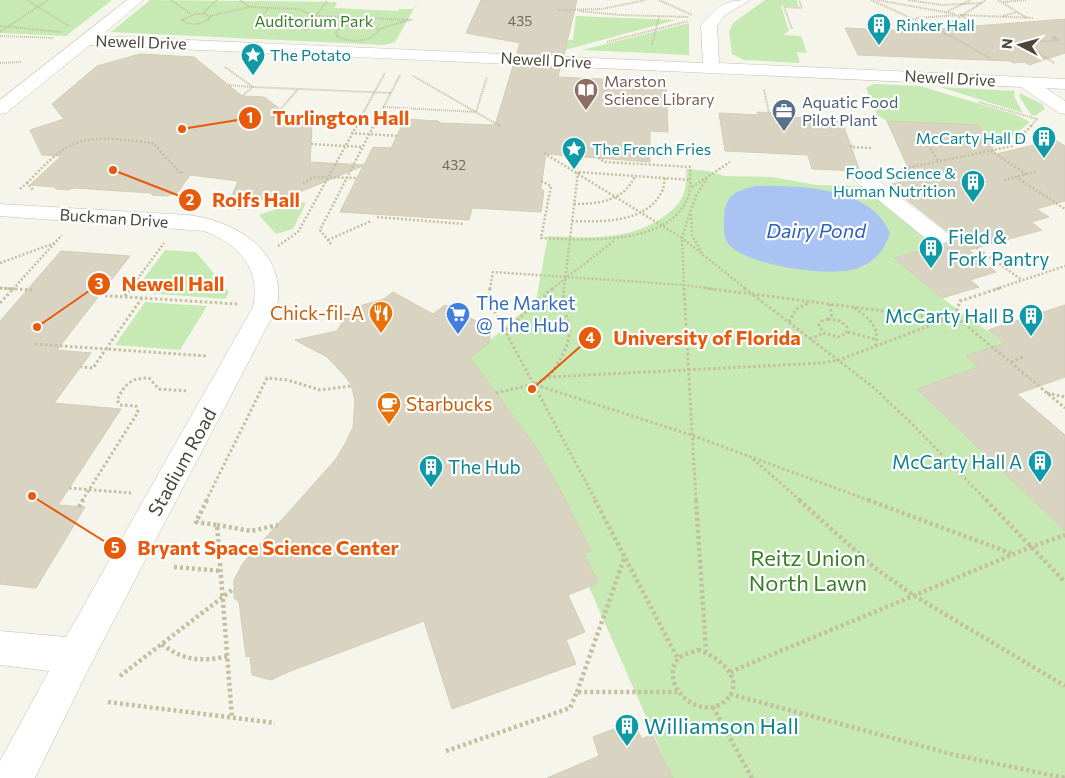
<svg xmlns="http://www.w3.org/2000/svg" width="1065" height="778" viewBox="0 0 1065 778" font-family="Commissioner,sans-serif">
<rect width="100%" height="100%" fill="#f6f5ec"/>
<path fill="#c7eab5" d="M0,0H112L66,36L0,33Z
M150,0L335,2L337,3L334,8L398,11L399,9H413L419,0L395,42L384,45L111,32Z
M765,0H797L798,7L781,6L789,31L783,35L801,36L807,53L797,52L800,63L744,60L732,54L729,32L733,23Z
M576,16L676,20L565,50L559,40H573Z
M689,23V55L582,50Z
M874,84L920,86L1017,115L1030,122L1002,145L992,147L978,125L887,121L877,115L866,88Z
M940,87L1015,91L1014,96L1023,113Z
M1020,93L1042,104L1045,109L1035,116L1031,115L1019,96Z
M686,169L708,171L725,176L772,177L816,185L861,186L936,246L894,258L942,298L1006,344L979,367L917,389L1065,531V778H673L589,587L598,583L584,553L591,551L569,506L561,508L548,469L536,447L470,358L536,300L548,236C589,238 631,241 666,215C683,203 688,189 686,169Z
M296,202L306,203L293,229L276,234L259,215Z
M165,250L196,252L229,292L225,299L134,292Z
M145,302L207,306L180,350L115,345Z"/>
<path fill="#a9c4f2" d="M757,186C801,186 870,186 890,233C885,250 875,262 858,268C832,278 749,266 729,245C724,239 724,230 724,223C724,197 732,191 757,186Z"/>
<path fill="#d8d4c1" stroke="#d3cdb4" d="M481,0H577L564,55L517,53L520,43L466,33Z
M1065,19V53L1029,65L1025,62L1013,63L1010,61L858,55L845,28L912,31Z
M140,54L194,57L242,96L264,97L288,115L308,120L312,126L310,162L364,165L373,147L391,148L405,119L438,121L440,123L495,125L513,66L560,68L558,77L666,82L668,132L650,131V162L546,154L541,188L544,191L541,212L472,208L469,220L340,212L363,166L295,194L263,201L262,199L230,200L238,181L190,175L178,192L167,196L152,195L151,193L74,188L68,190L56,189L54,187L30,185L61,156L42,155L30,130L64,119L52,104L97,66Z
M757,112L783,113L785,117L841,119L860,171L812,169L808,155L725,151L719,113L758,115Z
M887,121L979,125L996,154L1055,140L1065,146V201L1036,209L1049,217L1031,222L1042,230L969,250L996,272L970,280L979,287L942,298L894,258L955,241L947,231L888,185L913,179Z
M61,251L130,256L57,350L91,353L54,403L121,409L58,505L85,507L36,588L0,584V321Z
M393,292L433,314L445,305L492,329L489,343L470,358L536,447L564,497L591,551L584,553L598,583L568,595L585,632L566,640L576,664L452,709L424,621L288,672L271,680L252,675L250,656L246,657L239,602L234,598V580L243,563L336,459L346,442L353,427L355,400L351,385L345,376L327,357L295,340L337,331L346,316L356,307L384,299Z
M1065,305V377L1017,394L1065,435V531L917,389L978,367L966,356L1005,343L988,330Z
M633,722L642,739L652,734L673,778H547L599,756L593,737Z"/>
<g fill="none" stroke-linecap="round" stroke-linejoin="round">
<defs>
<path id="minor" d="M127,0H143L101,36L703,63L701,26C716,6 725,0 750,0L725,15L717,26L719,63L1065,79V89L1046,88L1065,101V114L1059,113L1021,87L90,45L6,113L0,114V100Z
M863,172L870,174L946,232L949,237L946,242L938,244L930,242L856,182L853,178L856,174Z
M0,204L188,215C236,221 287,251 277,307L89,668L35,778H0V761L49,671L0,665V631L66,637L253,307C261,268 239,244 204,231L0,216Z"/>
</defs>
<use href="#minor" stroke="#c2bfae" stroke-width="1"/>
<path stroke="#c4bf9f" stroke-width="2" stroke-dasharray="1 1" stroke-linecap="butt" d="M27,0L69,26
M171,0L191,14
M240,0L249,7
M659,0L692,15
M871,0L953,37L991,59
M877,0L955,14
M908,0L942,5L981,3
M998,0L1027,18
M1003,2L1027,0
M559,10L602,9L646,0
M579,11L620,15L689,17
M946,12L971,0
M203,13L217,0
M195,14H206L210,18C201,25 191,26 182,20Z
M961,15L976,26
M210,16L250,7L298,9L343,27
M319,16L412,20
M1003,16L1017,12
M916,18L961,15L1033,18
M352,24L373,25L379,31C367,43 351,43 337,36L336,32L340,28Z
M0,26L62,32
M252,28L269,8
M379,29L409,20
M792,29L784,7L802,8L799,0
M305,31L327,1
M0,32L48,0
M945,33L949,24L986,0
M0,36L53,38
M607,42L688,21
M652,45L659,17
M0,63L22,62
M1054,63L1024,43L1058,40L1053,37H1056
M225,67L253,87L391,93
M413,76L500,126
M229,85L253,87L242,96
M764,90L769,113
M979,102L1037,119L1031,126
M383,107L476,112L487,77
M273,118L298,89
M356,126L385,73
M374,126L400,75"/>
<path stroke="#c4bf9f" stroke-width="2.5" stroke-dasharray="2 2" stroke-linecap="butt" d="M498,125L502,127
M351,133L397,136
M311,144L363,147
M851,145V147L872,148
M928,145L939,162
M991,151L1026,174L1016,177L1065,209
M544,153L682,238L684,289
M893,171L1012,146L1032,125
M579,172L691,180
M1026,174L1037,172
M1004,180L1016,177
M541,181L551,186L541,238C584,240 673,247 689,194C691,186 690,175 690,167L605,162L597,157
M27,183C41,169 59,148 79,142C102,135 130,141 153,143L181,174L184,170
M303,183L315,177L357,178
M692,187L730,162
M20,189L27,183L33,190
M574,204C599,204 624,201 635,176
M692,206L682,238L746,289
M692,208L696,196L708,176
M239,210L242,199
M691,214L692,235L702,253
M377,217L464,224
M572,221C600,222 646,223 661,193C664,189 664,183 665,178
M328,240L371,221
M962,242L970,243L1022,280
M331,244L320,230L374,125
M278,246L298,232L357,125
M0,263L55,243
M0,288L14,289
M13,289L62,235
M130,289L164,243
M490,289L493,272L684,285L713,289
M552,289L615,240
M564,289L578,172
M996,289L1065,266"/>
<path stroke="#c4bf9f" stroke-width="3" stroke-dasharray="2.5 2.5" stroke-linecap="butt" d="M0,288L32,290
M490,288L488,299L596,501
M684,288L696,501
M704,288L752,294L873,387L911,423L987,501
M744,288L752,294L946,319
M1000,288L960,301L955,316L1065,408
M95,295L237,304
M125,296L131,288
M142,298L106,349L207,356
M0,303L14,288
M830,304L832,319
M854,308C869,317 881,328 875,347
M828,319L840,321L847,327L846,334L838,337L824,333L819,325L822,321Z
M789,322L796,309L810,302
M506,330L553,288
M848,332L878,340
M810,339L824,333
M35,344L106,349L93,368L81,367
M1011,362L1023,357
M549,377C558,362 572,345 569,326C565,308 562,308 564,288
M536,385L691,435L871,501
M496,393L535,384L549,377L822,363L839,360L955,316
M1047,393L1065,397
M753,459L801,501
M69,488L131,493
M82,501L138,412L136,406L120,405L117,400C125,384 130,378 149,378L159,389L188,391
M206,501L267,378L288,380L320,390L351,386"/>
<path stroke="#c4bf9f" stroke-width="4.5" stroke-dasharray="3 3" stroke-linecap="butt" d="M207,500L196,522L217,525L232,718
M595,500L678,659
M696,500L706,651
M799,500L875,568L913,595L1065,686
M868,500L1013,554
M986,500L1065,582
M79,507L83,500
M217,525L251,531L278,525
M174,567L221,571
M162,644C183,661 203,662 228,656
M698,650C716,655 748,679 726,700C700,725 655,682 680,657C685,654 693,652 698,650Z
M730,672L1031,547L1065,535
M120,676L232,590
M577,692L625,556
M730,694L955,755L1065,778
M108,702L275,723
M713,707L752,778
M446,751L570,708L577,692H678"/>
<use href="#minor" fill="#fff" fill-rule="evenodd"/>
</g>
<defs>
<symbol id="building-pin" viewBox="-11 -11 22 30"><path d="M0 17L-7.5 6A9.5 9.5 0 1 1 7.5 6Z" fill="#0f9aa8" stroke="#fff"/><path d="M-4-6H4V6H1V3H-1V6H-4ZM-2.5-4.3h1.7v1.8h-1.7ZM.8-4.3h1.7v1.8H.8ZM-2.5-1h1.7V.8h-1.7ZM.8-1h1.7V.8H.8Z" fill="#fff"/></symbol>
<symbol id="sight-pin" viewBox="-11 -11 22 30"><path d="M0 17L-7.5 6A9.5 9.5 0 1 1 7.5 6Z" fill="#0f9aa8" stroke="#fff"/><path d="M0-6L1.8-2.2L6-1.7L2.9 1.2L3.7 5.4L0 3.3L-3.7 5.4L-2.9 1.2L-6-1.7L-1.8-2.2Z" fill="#fff"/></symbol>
<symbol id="library-pin" viewBox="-11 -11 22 30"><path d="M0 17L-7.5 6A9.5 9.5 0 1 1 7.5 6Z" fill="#8d6e63" stroke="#fff"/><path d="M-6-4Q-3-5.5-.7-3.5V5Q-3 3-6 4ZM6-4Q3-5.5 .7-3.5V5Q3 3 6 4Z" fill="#fff"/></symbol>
<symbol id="office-pin" viewBox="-11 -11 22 30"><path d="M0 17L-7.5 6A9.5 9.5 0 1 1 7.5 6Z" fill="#5c6f8a" stroke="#fff"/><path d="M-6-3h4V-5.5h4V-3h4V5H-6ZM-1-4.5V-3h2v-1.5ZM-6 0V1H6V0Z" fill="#fff"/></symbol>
<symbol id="restaurant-pin" viewBox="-11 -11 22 30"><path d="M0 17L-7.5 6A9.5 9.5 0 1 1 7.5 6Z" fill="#e8710a" stroke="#fff"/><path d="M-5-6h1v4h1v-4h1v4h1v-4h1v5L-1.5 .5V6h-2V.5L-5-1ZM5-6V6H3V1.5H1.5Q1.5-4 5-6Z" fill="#fff"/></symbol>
<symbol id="supermarket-pin" viewBox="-11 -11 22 30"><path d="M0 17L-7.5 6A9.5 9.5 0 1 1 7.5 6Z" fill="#3f7fe0" stroke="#fff"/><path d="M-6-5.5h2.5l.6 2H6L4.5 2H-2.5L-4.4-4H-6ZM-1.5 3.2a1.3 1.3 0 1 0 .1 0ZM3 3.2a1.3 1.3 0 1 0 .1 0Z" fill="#fff"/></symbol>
<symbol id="cafe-pin" viewBox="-11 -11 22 30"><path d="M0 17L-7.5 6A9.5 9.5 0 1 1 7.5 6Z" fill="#e8710a" stroke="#fff"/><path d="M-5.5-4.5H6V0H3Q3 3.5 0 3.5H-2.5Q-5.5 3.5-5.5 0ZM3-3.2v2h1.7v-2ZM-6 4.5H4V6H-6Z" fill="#fff"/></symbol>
</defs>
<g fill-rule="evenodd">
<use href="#building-pin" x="865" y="11" width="28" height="38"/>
<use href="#sight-pin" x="239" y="41" width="28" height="38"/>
<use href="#library-pin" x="572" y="76" width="28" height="38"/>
<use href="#office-pin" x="770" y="97" width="28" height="38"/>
<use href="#building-pin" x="1030" y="124" width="28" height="38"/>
<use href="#sight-pin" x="560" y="135" width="28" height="38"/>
<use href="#building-pin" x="959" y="168" width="28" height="38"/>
<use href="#building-pin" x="917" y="234" width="28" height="38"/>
<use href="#restaurant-pin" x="367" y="299" width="28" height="38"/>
<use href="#supermarket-pin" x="444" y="300" width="28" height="38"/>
<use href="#building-pin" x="1017" y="302" width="28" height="38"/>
<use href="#cafe-pin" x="375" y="390" width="28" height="38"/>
<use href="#building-pin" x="1026" y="448" width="28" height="38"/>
<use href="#building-pin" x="417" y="453" width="28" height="38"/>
<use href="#building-pin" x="613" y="712" width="28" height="38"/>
</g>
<g text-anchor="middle" stroke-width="4.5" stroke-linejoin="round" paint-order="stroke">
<g font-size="14" fill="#6e6b5b">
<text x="520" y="26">435</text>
<text x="454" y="170">432</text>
</g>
<g font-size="16" fill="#387f2a" stroke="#fff">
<text x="314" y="27">Auditorium Park</text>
</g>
<g font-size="16" fill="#0d838f" stroke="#fff" text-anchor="start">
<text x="896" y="31">Rinker Hall</text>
<text x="270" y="61">The Potato</text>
<text x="1026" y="144" text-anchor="end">McCarty Hall D</text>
<text x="592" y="155">The French Fries</text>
<text x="956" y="179" text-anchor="end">Food Science &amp;<tspan x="956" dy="18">Human Nutrition</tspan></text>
</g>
<g font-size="16" fill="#4b4839" stroke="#fff">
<text transform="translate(141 42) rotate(2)" y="6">Newell Drive</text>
<text transform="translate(546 60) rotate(3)" y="6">Newell Drive</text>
<text transform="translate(950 78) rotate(3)" y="6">Newell Drive</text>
<text transform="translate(114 218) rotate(4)" y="6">Buckman Drive</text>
</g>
<g font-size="16" fill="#785e54" stroke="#fff" text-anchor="start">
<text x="604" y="87">Marston<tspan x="604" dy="18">Science Library</tspan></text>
</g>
<g font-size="16" fill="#4e5e75" stroke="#fff" text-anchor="start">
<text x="802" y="108">Aquatic Food<tspan x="802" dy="18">Pilot Plant</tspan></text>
</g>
<g font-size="19" fill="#0d838f" stroke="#fff" text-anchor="start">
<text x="948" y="244">Field &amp;<tspan x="948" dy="22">Fork Pantry</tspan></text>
<text x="1014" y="323" text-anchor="end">McCarty Hall B</text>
<text x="1022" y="469" text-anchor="end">McCarty Hall A</text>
<text x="448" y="474">The Hub</text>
</g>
<g font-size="19" fill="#366cbe" stroke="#fff" text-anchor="start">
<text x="476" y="310">The Market<tspan x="476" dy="22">@ The Hub</tspan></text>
</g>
<g font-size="19" fill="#c56008" stroke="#fff" text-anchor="end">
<text x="364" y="320">Chick-fil-A</text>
<text x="406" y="411" text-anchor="start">Starbucks</text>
</g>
<g font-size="19" fill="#4b4839" stroke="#fff">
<text transform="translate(182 462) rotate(-61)" y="7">Stadium Road</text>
</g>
<g font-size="20" font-style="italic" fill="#2f61b9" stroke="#fff">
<text x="816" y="238">Dairy Pond</text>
</g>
<g font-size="22" fill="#387f2a" stroke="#fff">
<text x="808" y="566">Reitz Union<tspan x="808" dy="25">North Lawn</tspan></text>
</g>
<g font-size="22" fill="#0d838f" stroke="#fff" text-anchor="start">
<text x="644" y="734">Williamson Hall</text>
</g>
</g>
<path fill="none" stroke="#e8590c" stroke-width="2" d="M182 129L250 118M113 170L190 200M37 327L99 284M532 389L590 338M32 496L115 548"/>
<g fill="#e8590c" stroke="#fff" stroke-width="2">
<circle cx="182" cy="129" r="5"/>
<circle cx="113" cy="170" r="5"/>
<circle cx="37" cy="327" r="5"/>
<circle cx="532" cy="389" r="5"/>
<circle cx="32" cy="496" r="5"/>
<circle cx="250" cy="118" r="12"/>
<circle cx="190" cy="200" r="12"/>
<circle cx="99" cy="284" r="12"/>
<circle cx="590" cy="338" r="12"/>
<circle cx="115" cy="548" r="12"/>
</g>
<g font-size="15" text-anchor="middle" font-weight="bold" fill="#fff">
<text x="250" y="123">1</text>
<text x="190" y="205">2</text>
<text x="99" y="289">3</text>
<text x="590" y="343">4</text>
<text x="115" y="553">5</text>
</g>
<g font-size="20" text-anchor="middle" font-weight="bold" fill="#e8590c" stroke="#fff" stroke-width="4.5" stroke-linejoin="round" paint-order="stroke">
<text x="341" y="125">Turlington Hall</text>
<text x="256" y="207">Rolfs Hall</text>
<text x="173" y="291">Newell Hall</text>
<text x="707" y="345">University of Florida</text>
<text x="268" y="555">Bryant Space Science Center</text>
</g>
<g transform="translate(1020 45) rotate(276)" stroke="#ffffff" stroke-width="4" paint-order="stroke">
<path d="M0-4L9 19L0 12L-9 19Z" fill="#4b4839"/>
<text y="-8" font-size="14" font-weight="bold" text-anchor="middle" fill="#4b4839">N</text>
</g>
</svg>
